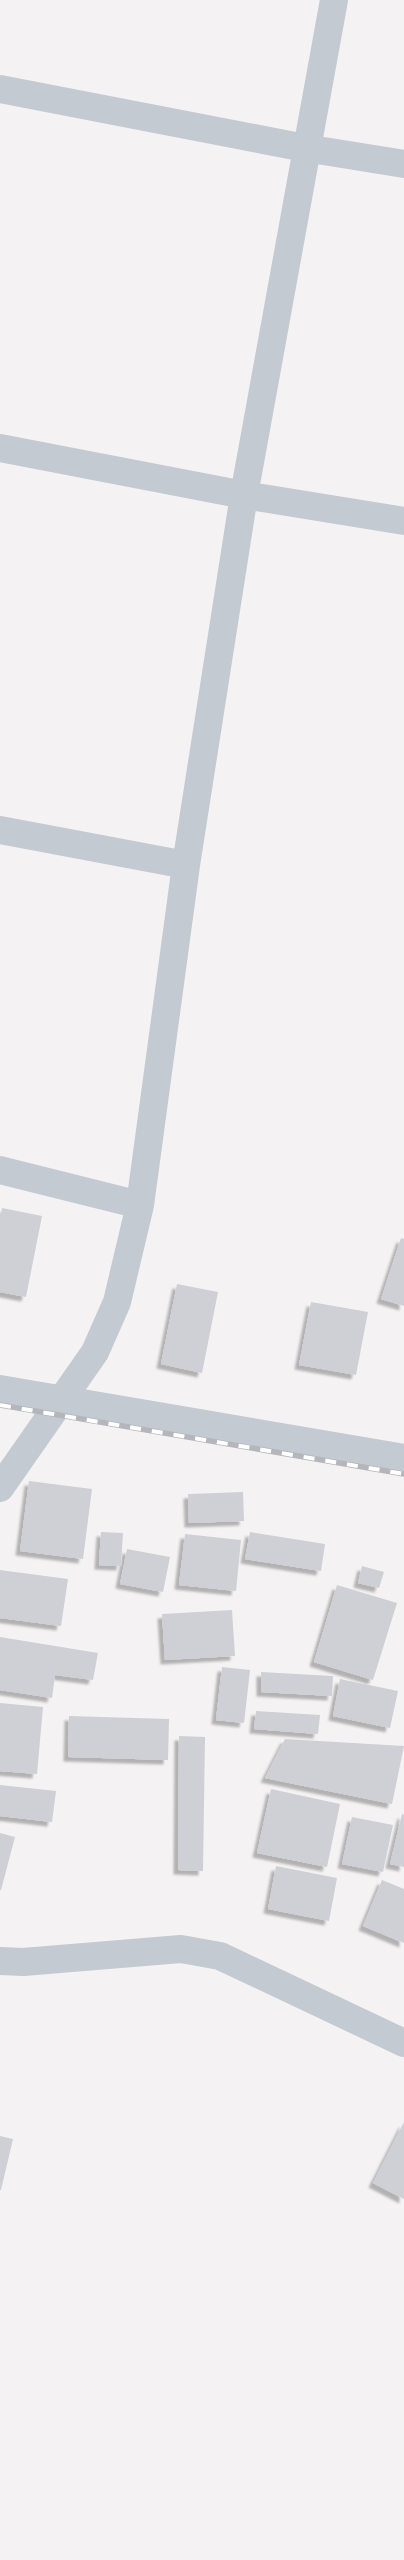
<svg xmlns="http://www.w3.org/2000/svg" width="404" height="2560" viewBox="0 0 404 2560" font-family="'Roboto Condensed',sans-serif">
<defs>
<filter id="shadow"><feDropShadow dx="-4.5" dy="4.5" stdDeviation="1" flood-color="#0004"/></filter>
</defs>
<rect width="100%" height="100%" fill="#f4f2f2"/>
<path fill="#cfd0d5" filter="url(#shadow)" d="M2,1208L42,1216L26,1297L0,1292V1219Z
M401,1238L404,1239V1306L381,1299Z
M177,1284L218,1292L202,1373L161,1364Z
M311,1302L368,1312L356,1375L299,1365Z
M29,1481L92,1489L83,1559L20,1551Z
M243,1492L244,1521L189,1523L188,1494Z
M101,1532L123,1533L121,1566L99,1565Z
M250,1532L325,1544L321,1571L245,1559Z
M185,1534L241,1540L236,1591L179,1585Z
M127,1549L170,1557L163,1592L120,1584Z
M362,1566L384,1572L379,1588L358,1583Z
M0,1570L68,1579L61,1626L0,1618Z
M337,1585L397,1603L373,1680L314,1662Z
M232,1610L235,1656L165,1660L162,1614Z
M0,1637L98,1653L93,1680L55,1675L52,1698L0,1690Z
M222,1667L250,1670L244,1723L216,1720Z
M261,1672L333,1676L332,1696L261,1692Z
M340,1679L398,1691L390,1728L333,1716Z
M0,1703L43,1707L37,1774L0,1771Z
M256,1711L320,1715L318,1734L254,1729Z
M69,1716L169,1719L168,1760L68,1757Z
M179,1736L205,1737L203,1871L178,1870Z
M285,1739L404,1746L392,1804L265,1778Z
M0,1785L56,1791L52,1822L0,1816Z
M271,1789L340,1804L327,1867L257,1853Z
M402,1814L404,1815V1867L390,1864Z
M352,1817L393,1825L383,1872L342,1864Z
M0,1833L15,1837L1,1890H0Z
M276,1866L337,1878L329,1921L268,1909Z
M382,1880L404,1889V1943L363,1926Z
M404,2122V2199L373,2183Z
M0,2136L13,2139L1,2190H0Z"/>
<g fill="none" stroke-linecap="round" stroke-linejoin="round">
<path stroke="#c3cad2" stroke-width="28" d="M0,89L305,148L404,164
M0,448L244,495L404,521
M0,830L186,865
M0,1170L140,1205
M0,1389L404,1458
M0,1488L95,1352L117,1302L140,1205L186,865L244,495L334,0
M0,1961L23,1962L181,1949L220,1956L404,2043"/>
<defs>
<path id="rail" d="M0,1405L404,1474"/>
</defs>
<use href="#rail" stroke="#b4b6bb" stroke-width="5.5"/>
<use href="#rail" stroke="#fff" stroke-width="4" stroke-dasharray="11" stroke-linecap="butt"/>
</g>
</svg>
